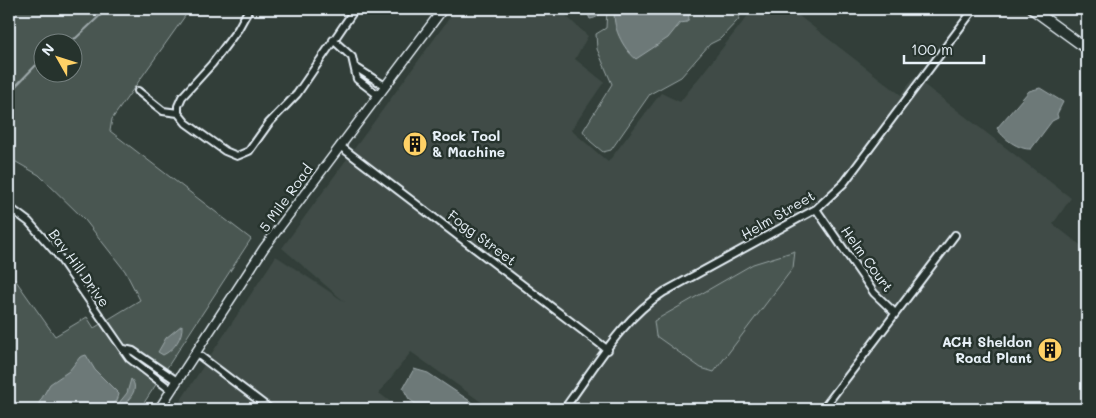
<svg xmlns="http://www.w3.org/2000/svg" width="1096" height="418" viewBox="0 0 1096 418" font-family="Mali,sans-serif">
<rect width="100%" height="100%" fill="#323e39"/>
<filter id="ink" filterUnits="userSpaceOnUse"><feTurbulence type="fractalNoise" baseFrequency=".02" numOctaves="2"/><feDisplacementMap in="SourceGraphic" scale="10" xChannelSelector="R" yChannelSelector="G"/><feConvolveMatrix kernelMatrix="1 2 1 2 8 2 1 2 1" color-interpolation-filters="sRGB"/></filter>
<g filter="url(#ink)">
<path fill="#3f4b46" d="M456,9H571L566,16L588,36L575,59L604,82L571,130L608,162L661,93L680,102L753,9H790L901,95L914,77L1071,198L1053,224L1087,250V409H491L411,352L379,393L400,409H175L276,256L345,302L282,248Z"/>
<path fill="#495651" stroke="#98a4a4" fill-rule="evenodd" d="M9,9H190L112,119L110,131L251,239L140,409H9V271L55,336L87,317L94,328L140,300L125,271L85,220L39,175L9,158ZM42,42H72V72H42Z
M607,9H615L614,14L617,24L677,28L689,14L687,9H743L738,20L720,39L710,44L681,77L650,94L611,150L603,152L590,141L583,131L612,84L597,49L596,34L606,28Z
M795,251L793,268L714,372L701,368L656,336L654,321L753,264Z"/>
<path fill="#6d7978" stroke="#9ea9ab" d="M592,9H602C601,16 596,18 590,19L587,12Z
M615,9H687L689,18L687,22L680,23L668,38L636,59C623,49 611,25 615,9Z
M1040,88L1063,102L1057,114L1058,118L1052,121L1031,149C1019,150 1002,138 997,128L1029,91Z
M182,325C183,337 174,350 163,355L158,352L166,338Z
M86,355L95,370L119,394L117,401L103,409H39V403L50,384L69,371L80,357Z
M414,369L428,373L482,409H422L409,399L403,388Z
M131,379C141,390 127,400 121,409H114L127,393Z"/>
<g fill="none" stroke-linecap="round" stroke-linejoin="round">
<path stroke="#9ea9ab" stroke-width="2" d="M66,42L76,38L107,9
M9,93L42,59"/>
<defs>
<path id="minor" d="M249,9L238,29L212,64L182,97L178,106V113L186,123L225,151L237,156L249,151L269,123L297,94L355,9
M333,40L352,57L357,79L378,95
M355,67L385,86
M138,91L163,111L178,113
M340,146L608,350
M9,207L29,222L57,254L129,358L171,390
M816,209L874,293L895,313
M124,349L133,351L177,381
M196,353L270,409
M564,409C594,369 621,319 664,292L816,209L844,183L974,9
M823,409L955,235"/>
<path id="tertiary" d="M159,409L264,248L443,9"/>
<path id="secondary" d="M1032,9L1087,49"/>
</defs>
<use href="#minor" stroke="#e8f1f8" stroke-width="10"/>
<use href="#tertiary" stroke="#e8f1f8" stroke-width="11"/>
<use href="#secondary" stroke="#e8f1f8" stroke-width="12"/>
<use href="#minor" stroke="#26332d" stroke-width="6"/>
<use href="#tertiary" stroke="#26332d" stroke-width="8"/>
<use href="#secondary" stroke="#26332d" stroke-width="9"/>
</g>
</g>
<defs>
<symbol id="building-disc" viewBox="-11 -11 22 22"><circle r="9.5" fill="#ffd166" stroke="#26332d"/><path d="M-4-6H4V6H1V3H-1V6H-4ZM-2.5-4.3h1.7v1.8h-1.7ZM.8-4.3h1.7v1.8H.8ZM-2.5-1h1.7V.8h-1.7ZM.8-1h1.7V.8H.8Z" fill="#111"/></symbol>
</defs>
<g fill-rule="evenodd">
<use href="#building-disc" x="401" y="130" width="28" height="28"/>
<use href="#building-disc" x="1036" y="336" width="28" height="28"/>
</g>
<g text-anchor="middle" stroke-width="5" stroke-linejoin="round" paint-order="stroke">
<g font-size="14" font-weight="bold" fill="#e8f1f8" stroke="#26332d" text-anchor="start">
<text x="432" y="141">Rock Tool<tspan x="432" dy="16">&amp; Machine</tspan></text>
<text x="1032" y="347" text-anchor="end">ACH Sheldon<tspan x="1032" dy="16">Road Plant</tspan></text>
</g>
<g font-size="14" fill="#e8f1f8" stroke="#26332d">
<text transform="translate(286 198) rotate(-54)" y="5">5 Mile Road</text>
<text transform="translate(778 215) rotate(-30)" y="5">Helm Street</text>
<text transform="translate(482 238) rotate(37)" y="5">Fogg Street</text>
<text transform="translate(867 259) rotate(54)" y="5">Helm Court</text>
<text transform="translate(79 268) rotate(54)" y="5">Bay Hill Drive</text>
</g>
</g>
<rect width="1096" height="418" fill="none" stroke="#26332d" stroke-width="30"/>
<rect x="15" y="15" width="1066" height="388" fill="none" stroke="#e8f1f8" stroke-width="2" filter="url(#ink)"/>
<g transform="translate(58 58) rotate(309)"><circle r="24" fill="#26332d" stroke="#747f7e"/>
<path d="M0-4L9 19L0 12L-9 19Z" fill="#ffd166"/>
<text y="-8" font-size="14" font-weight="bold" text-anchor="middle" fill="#e8f1f8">N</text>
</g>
<path d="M904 55v8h80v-8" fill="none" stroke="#e8f1f8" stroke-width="2.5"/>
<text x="911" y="55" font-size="15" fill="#e8f1f8" stroke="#26332d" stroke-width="4" paint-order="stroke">100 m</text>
</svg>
